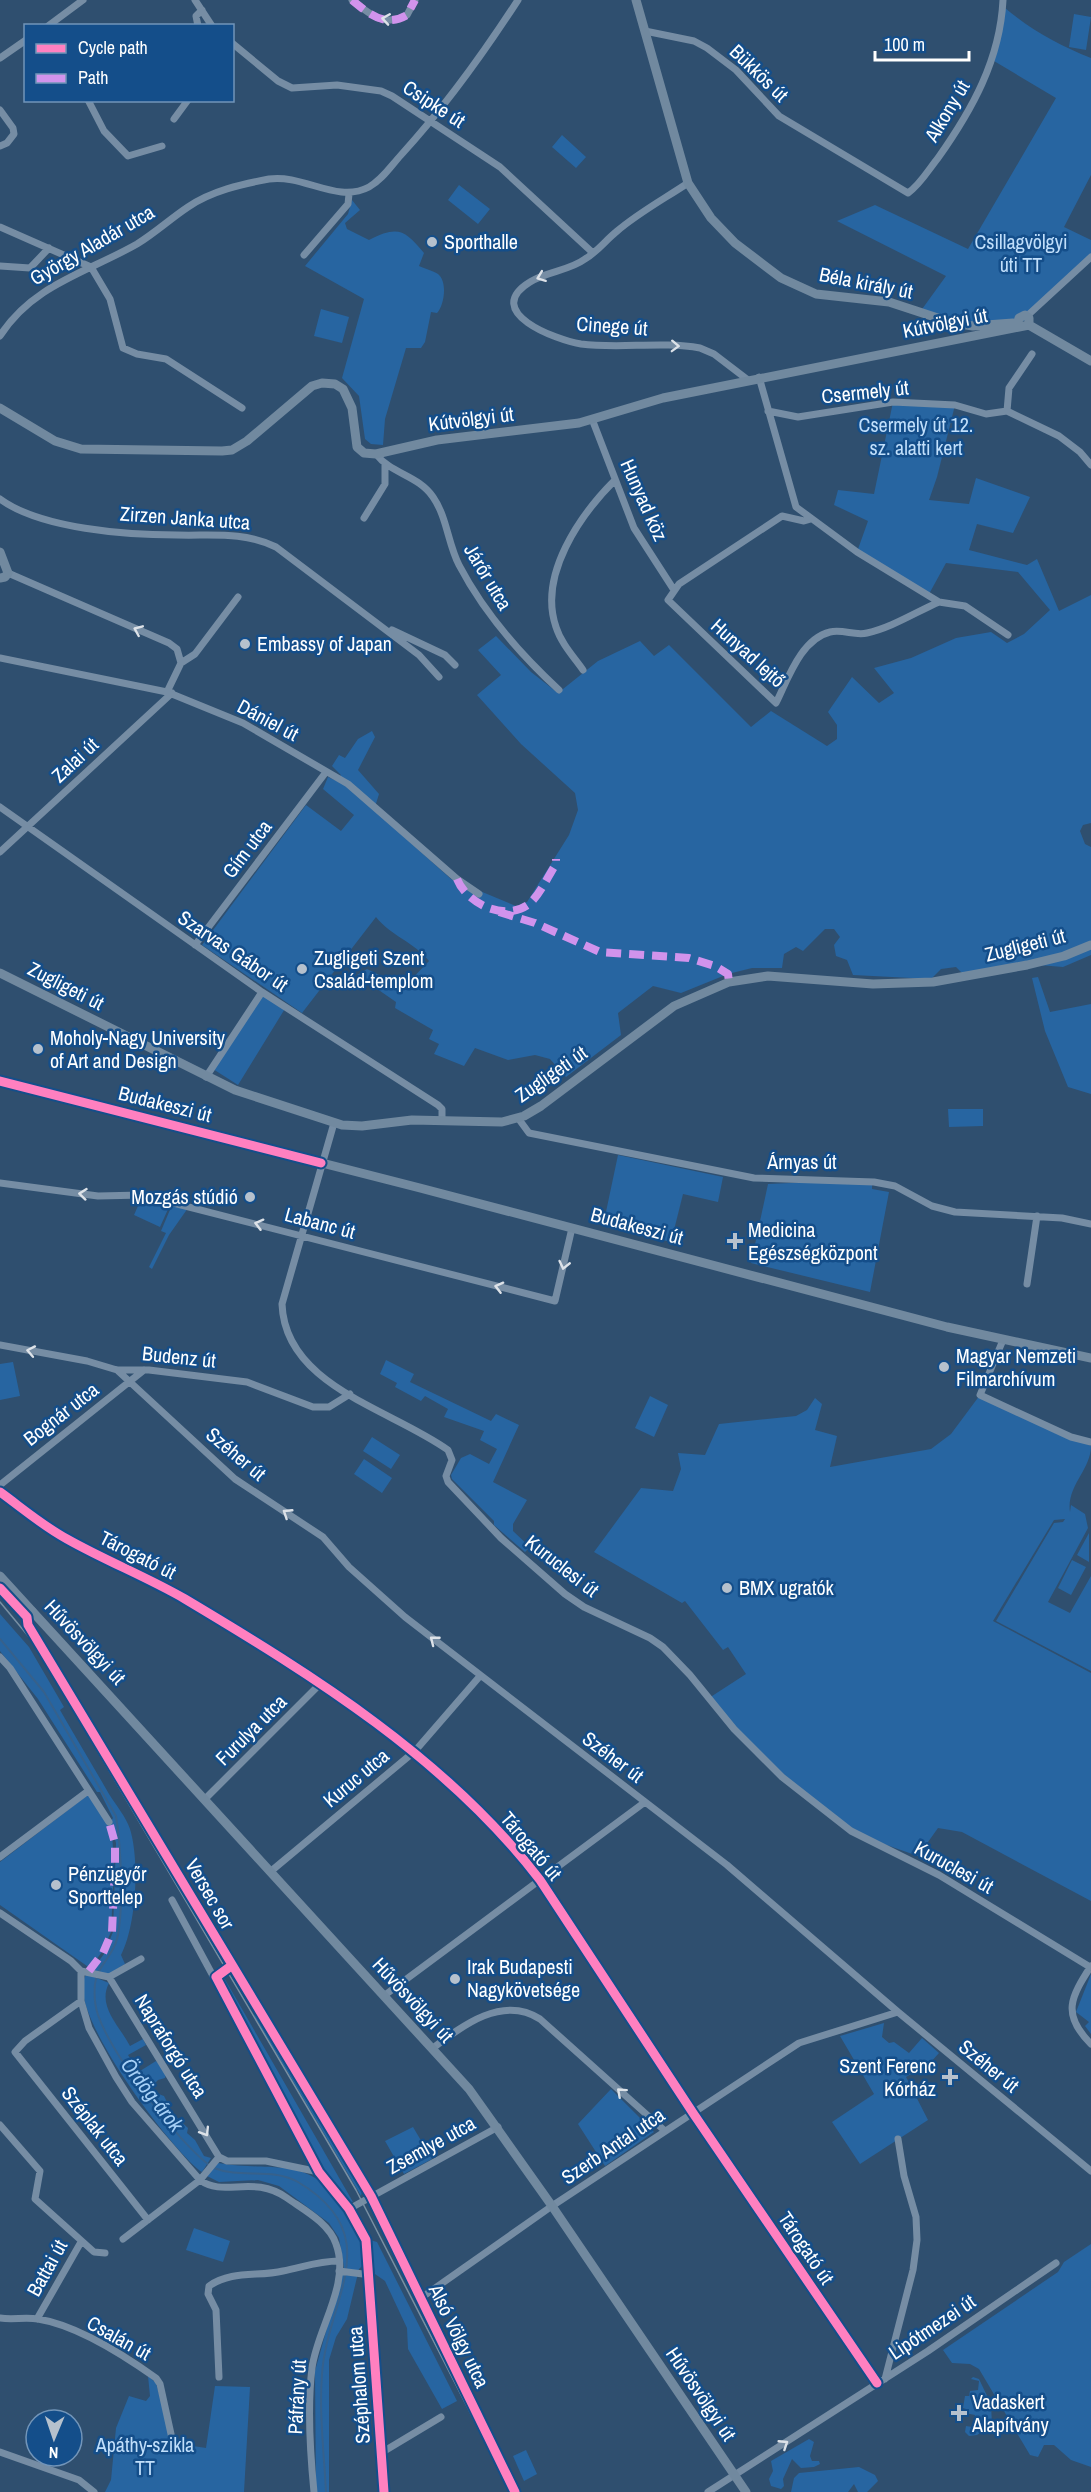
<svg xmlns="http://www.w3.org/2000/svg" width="1091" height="2492" viewBox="0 0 1091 2492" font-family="'Archivo Narrow',sans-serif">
<rect width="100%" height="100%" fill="#2f4f6f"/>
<path fill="#2765a1" d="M1005,8C1031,30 1060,46 1091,58V175L1064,227L1091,240V254L1024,321L973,326L920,312L946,276L837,221L875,205L968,249L1056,98L994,61Z
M1074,14L1091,17L1086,50L1069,47Z
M562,135L586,157L576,168L552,147Z
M459,185L490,209L478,224L448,200Z
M352,200L360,210L345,223L347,229L369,240C398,225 405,230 424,253L419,266C425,269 434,271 438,274C448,282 444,306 437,313L431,312L425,342L421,348H406L385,419L383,445L371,444L365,439L359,396L342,378L364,299L305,266L348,214Z
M321,309L349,317L342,343L314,336Z
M893,402L955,405L937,477L929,500L969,504L976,478L1030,497L1013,533L977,524L969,550L1027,565L1037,559L1059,611L1091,595V823L1083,825L1080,831L1085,844L1091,847V955L1063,967L1027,964L964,975L956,967L941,969L931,979L853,975L847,960L836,956L834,945L840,937L834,929H825L803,951L796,947L784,954L782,968H752L728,974L681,993L653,986L618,1013L621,1035L566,1077L550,1059L535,1055L508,1060L475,1048L464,1066L434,1054L439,1044L429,1039L433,1030L395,1008L396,1002L357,975L367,969L404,987L429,961C414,942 391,936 376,917L302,1013L202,945L306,805L341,831L354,815L323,789L328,777L337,781L341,775L332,766L339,755L345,758L358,739L372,731L375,737L358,770L379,794L374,810L451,879L516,906L527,902L569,835L578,810L575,793L521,744L477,695L501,675L478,650L496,636L531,672L558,693L598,661L640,641L654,656L669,645L751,727L771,711L827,746L837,739V725L828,712L852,677L879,703L894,693L874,668L911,658L956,638L991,632L1007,643L1024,634L1050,610L1018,572L946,563L929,594L857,552L868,521L834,505L838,490L874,494Z
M1038,977L1050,1012L1091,1004V1094L1068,1087L1045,1031L1032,978Z
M262,992L286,1007L238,1085L213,1069Z
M948,1109H983V1126L949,1127Z
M618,1155L723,1177L718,1202L683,1194L671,1242L603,1226Z
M815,1182L872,1184V1189L889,1192L870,1292L751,1263L768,1184Z
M141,1199L169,1207L160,1227L134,1215Z
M172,1205L188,1208L169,1235L152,1269L149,1267L166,1233L161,1231Z
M386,1360L414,1374L410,1382L491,1421L496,1414L519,1425L493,1482L527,1500L513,1524V1531L530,1547L525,1552L494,1525V1521L452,1479L451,1475L461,1458L470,1454L489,1464L497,1449L480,1440L484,1431L444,1417L448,1409L425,1396L421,1401L395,1387L397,1383L380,1374Z
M13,1362L20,1396L0,1400V1364Z
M980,1395L1091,1446C1091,1470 1066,1486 1070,1512L1071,1505L1085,1514L1088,1528L1048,1602L1070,1613L1091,1576V1671L996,1621L1054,1523L1063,1522L1065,1519L1054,1520L993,1621L1091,1673V1901L962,1832L938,1828L918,1856L858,1835L782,1777L709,1698L746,1674L728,1647L723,1650L685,1601L682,1603L594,1552L641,1488L673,1491L681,1469L678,1453L705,1455L719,1424L796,1416L807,1410L815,1398L822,1404L815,1430L837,1436L830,1467L931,1449L951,1434Z
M650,1396L668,1405L654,1437L635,1428Z
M372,1437L400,1455L391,1469L363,1451Z
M364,1459L392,1478L382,1493L354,1474Z
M1089,1533V1562L1077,1555Z
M1072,1560L1086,1567L1071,1595L1058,1588Z
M0,1614L29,1647L64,1707L60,1710C76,1738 93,1766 109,1794C116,1805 126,1817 130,1829C140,1861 136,1927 121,1955L125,1964L108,1975L92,1970L104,1954L113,1932L116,1843L110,1822L113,1818L100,1792H97L38,1699L0,1651Z
M89,1794L112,1832L114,1866L111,1932L102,1952L92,1965L87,1966L0,1905V1862Z
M87,1974L109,1983C97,2006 119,2025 130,2046L143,2039L146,2045L128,2055L144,2080L140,2071L156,2061L167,2071L165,2078L158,2080L152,2086L156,2093L164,2096L173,2114L188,2128L187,2133L195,2140L204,2156L211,2158L202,2172C174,2154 59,2003 87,1974Z
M1091,1974V2034L1085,2026L1089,2022L1076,2012Z
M223,1976L353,2202L344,2201C298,2129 264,2051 221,1978Z
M256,2014L363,2185L361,2196L254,2015Z
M884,2023L882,2037L889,2043L894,2042L909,2053L922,2038L939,2053L930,2063L906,2077L928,2120L860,2164L832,2122L874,2094L840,2036Z
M611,2089L654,2132L605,2166L578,2124Z
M413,2127L432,2159L404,2174L385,2141Z
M218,2163C277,2173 313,2152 349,2217C358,2232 366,2246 364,2264L359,2269L347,2319L336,2337L329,2360V2492H316L315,2371L344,2267L339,2238L329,2223L279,2186L258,2180L219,2182L207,2176Z
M194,2228L230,2241L223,2262L186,2250Z
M370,2240L377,2242L457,2401L442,2409L408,2349L407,2328L385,2281L375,2274Z
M1091,2244V2467L1071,2460L1054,2445H1044L1038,2457L1030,2455L979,2369L970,2364L952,2363L943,2350L1058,2272L1064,2262Z
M148,2376L156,2383L173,2443L206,2448L215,2386L250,2387L244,2492H105L111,2480L116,2428L129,2396L146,2401L150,2396Z
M973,2377L979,2379L991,2404L992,2425L977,2435L969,2436L965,2432L966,2426L972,2427L975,2415L965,2413L966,2409L963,2408L965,2396H969L970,2391L978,2390L979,2381L971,2379Z
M809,2439L814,2442L810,2456L812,2461H819L820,2464L814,2467L801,2468L792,2459L783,2479L784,2486L781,2489L771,2486L769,2479L773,2471L771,2461Z
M526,2450L537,2474L524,2481L513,2456Z
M859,2467L875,2475L878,2481L867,2492H858L854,2484L848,2492H791L794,2478L799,2473Z"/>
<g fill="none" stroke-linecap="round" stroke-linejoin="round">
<path stroke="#36618c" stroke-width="2" d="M0,1639L44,1692L116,1816C121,1846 124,1909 117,1939C113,1956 97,1966 95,1984C94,1994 95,2006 98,2015C112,2055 176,2139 209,2165
M214,2168C241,2179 271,2167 298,2182C389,2236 327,2299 322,2374C319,2413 324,2453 326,2492"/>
<path stroke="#768da4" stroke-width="7" d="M195,0L212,26
M352,0C369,14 385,28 407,15L415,0
M48,26L83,0
M198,26L196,16L202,10
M645,31L694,41L707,48L736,70L779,116L908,193C920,185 929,169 938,158C972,110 1000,60 1003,0
M232,43L278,81L292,88L337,85L381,91L392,96L500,167L593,253
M0,58L26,40
M88,100L104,131L128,156L162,146
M0,110L13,128L14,134L7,143L0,146
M174,119L188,100
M688,183C664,199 638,213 616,232C605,241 597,252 585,259C569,271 547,271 530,282C481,312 556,340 581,344C620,349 661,341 700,348L714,354L748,380
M0,227L91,267L110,299L123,348L137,354L166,359L242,408
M304,255L348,204L349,194
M0,266L30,268L49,248
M1027,316L1091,257
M0,336C32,285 88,272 137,244C155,233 170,219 188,207C211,191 242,184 269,179C304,174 337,204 369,187C382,180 391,166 401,155C445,107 483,54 518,0
M759,377L796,507L857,552L939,602C916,612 891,628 867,633C855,636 843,629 830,632C801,639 788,679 776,703L668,600L679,584L782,516L804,521L811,519
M768,411L798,417L893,402L955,405L986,414L1007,411L1059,436L1080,452L1091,465
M1007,411L1009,388L1032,354
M592,419L634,528L674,590
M376,454C391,474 418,475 433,497C447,517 448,544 459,565C484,613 520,654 559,690
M0,499C41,529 127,535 177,535C212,536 242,531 276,547L419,655L439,677
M364,518L385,484V465
M8,573L169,643L177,649L181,663
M939,602L965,606L1008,635
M392,630L445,655L455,665
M0,658L167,692L243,723L348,784L457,879L479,894
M583,670C573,656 561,643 556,627C538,575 580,515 615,480
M167,692L181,663L195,654L238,597
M0,807L262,992L438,1105L442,1109V1121
M0,852L172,693
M195,945L326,772
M206,1077L262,992
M518,1118L529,1133L754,1178L874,1182L895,1186L932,1206L955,1212L1062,1218L1091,1224
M334,1123L282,1304C285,1386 391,1409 448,1450L452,1460L446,1476L448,1482L501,1538L565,1594L584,1607L650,1638L663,1647L690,1675L734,1729L782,1777L851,1831L939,1875L1090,1967
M0,1183L98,1196L142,1195L555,1301L572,1228
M1027,1284L1037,1216
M1003,1340L980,1395L1071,1437L1091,1442
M0,1345L87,1361L117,1370H149L247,1382L313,1407H329L350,1394
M117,1370L235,1479L323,1537L349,1567L405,1617L727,1865L898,2012L1091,2171
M0,1485L144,1370
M0,1492C22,1508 43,1526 67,1539C106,1561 147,1577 185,1599C314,1676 447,1759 540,1880L693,2113L877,2383
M33,1611L27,1617L28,1625L371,2196L515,2492
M0,1657L10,1668L109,1822
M205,1799L320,1684
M0,1857L88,1791
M270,1872L415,1751L480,1676
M172,1900L319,2172L349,2209L366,2240L384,2492
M0,1913L71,1961L81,1971V2001L89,2028L116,2077L132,2102L200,2180C224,2198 253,2174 287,2198C304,2210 329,2223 336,2244C351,2284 317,2329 312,2368C307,2408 310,2452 314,2492
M1091,1966C1071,1997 1061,2014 1091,2044
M81,1971L109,1977L219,2157
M109,1977L141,1959
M216,1977L231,1966
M385,1995L645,1802
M81,2001L25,2041L15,2052L148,2220
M433,2048C463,2025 503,1995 540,2019L665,2131
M0,2125L40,2171L35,2199L94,2252L105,2253
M219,2157L227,2161H266L319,2172
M349,2209L498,2127
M123,2239L200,2180L219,2157
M339,2271L371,2275
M421,2298L552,2206L799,2043L898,2012
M0,2318C12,2320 25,2317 38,2319C76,2325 125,2356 156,2378L160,2384L173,2443
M37,2319L81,2242
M219,2377L216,2310L208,2294L209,2286C232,2270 258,2277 283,2271C303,2267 319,2261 339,2261
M885,2379L913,2270L917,2240L916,2217L904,2176L898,2139
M0,2452L79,2480L94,2492
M381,2453L441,2417
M708,2492L928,2351L1056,2263"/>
<path stroke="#71899f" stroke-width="9" d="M636,0L688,183L711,218L735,243L781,278L816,294L889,302L953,323L973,326L1013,323
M1018,322L1019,318L1025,315L1029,318V325
M1029,325L1091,361
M0,408L55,441L81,449L222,451L232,450L247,441L312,386L322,383L335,384L343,389L352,408L357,447L364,453L376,454L437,440L579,423L663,398L1029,325
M0,552L8,573L5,577L0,578
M0,973L235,1090L342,1125L362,1126L412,1120L502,1122L524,1116L541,1106L674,1006L729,982L768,976L873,984L933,982L1027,965L1064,956L1091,945
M0,1081L420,1188L947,1327L1091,1358
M0,1576L469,2089L552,2206L746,2492"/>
<path stroke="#788fa3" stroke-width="1.5" d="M0,1602L34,1643L356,2190L511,2492"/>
<path stroke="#d193ec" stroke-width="8" stroke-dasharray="15 8" stroke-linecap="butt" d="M352,0C369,14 385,28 407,15L415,0
M457,879C467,904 505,922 529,904C540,895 548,876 556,864V859
M499,912L535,923L600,952L689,958L715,966L728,974L729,982
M89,1971L103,1953L112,1932L115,1866V1843L109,1822"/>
<defs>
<path id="cycleway" d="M0,1081L321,1163
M0,1492C22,1508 43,1526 67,1539C106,1561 147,1577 185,1599C314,1676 447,1759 540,1880L693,2113L877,2383
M0,1588L27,1617L28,1625L371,2196L515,2492
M231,1966L216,1977L319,2172L349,2209L366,2240L384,2492"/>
</defs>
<use href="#cycleway" stroke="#144e8a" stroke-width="13"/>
<use href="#cycleway" stroke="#ff80c0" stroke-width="9"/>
</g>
<defs><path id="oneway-chevron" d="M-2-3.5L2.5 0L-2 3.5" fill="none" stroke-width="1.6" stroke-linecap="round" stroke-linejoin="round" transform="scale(1.5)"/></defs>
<g stroke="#dde2e8">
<use href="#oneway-chevron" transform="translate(386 19) rotate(-171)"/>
<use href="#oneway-chevron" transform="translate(541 277) rotate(159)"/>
<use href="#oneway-chevron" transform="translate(675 346) rotate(2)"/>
<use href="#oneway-chevron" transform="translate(138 630) rotate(-157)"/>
<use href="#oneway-chevron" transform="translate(83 1194) rotate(-174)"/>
<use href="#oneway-chevron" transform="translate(259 1224) rotate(-165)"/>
<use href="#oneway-chevron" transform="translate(564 1265) rotate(103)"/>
<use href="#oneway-chevron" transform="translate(499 1287) rotate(-166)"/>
<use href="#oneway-chevron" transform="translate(31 1351) rotate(-169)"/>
<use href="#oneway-chevron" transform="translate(287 1513) rotate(-147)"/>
<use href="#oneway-chevron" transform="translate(434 1640) rotate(-142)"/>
<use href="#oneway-chevron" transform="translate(621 2092) rotate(-138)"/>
<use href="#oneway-chevron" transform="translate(205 2132) rotate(58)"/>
<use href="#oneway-chevron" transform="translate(784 2444) rotate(-33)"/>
</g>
<g fill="#b6c1cd" stroke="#144e8a" stroke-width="2">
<circle cx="432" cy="242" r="6"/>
<circle cx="245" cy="644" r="6"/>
<circle cx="302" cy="969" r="6"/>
<circle cx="38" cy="1049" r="6"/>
<circle cx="250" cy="1197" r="6"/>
<path d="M732 1232h6v6h6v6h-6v6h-6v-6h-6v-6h6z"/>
<circle cx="944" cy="1367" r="6"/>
<circle cx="727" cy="1588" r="6"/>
<circle cx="56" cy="1885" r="6"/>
<circle cx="455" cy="1979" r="6"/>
<path d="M947 2068h6v6h6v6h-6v6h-6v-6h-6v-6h6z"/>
<path d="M956 2404h6v6h6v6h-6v6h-6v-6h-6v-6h6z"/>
</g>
<g text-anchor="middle" stroke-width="5" stroke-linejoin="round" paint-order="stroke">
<g font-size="20" fill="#fff" stroke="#144e8a">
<text transform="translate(759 73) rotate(44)" y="7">Bükkös út</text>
<text transform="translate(434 104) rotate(33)" y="7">Csipke út</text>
<text transform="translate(947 111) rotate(-59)" y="7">Alkony út</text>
<text transform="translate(92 245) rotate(-30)" y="7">György Aladár utca</text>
<text transform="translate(866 283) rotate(11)" y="7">Béla király út</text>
<text transform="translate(945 323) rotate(-11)" y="7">Kútvölgyi út</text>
<text transform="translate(612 326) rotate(4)" y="7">Cinege út</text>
<text transform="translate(865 392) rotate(-6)" y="7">Csermely út</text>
<text transform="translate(471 419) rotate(-7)" y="7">Kútvölgyi út</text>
<text transform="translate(644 500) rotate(66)" y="7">Hunyad köz</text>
<text transform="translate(185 518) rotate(4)" y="7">Zirzen Janka utca</text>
<text transform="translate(488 577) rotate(59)" y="7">Járőr utca</text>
<text transform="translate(748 653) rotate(42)" y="7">Hunyad lejtő</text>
<text transform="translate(268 720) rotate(28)" y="7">Dániel út</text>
<text transform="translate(75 760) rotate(-43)" y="7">Zalai út</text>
<text transform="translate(247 849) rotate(-53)" y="7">Gím utca</text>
<text transform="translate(1025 945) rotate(-14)" y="7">Zugligeti út</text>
<text transform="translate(233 951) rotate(34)" y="7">Szarvas Gábor út</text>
<text transform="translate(66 986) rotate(27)" y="7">Zugligeti út</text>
<text transform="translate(551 1074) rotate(-35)" y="7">Zugligeti út</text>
<text transform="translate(165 1104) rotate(14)" y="7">Budakeszi út</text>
<text x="802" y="1169">Árnyas út</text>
<text transform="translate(320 1223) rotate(15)" y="7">Labanc út</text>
<text transform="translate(637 1226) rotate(15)" y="7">Budakeszi út</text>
<text transform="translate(179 1357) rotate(6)" y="7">Budenz út</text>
<text transform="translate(61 1414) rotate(-38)" y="7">Bognár utca</text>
<text transform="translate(236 1454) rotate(40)" y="7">Széher út</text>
<text transform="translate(138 1555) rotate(27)" y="7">Tárogató út</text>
<text transform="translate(562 1566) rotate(38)" y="7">Kuruclesi út</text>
<text transform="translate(85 1642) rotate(47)" y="7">Hűvösvölgyi út</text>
<text transform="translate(251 1730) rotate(-45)" y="7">Furulya utca</text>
<text transform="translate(613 1757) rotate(37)" y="7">Széher út</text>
<text transform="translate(356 1778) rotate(-40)" y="7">Kuruc utca</text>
<text transform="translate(531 1846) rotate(50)" y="7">Tárogató út</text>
<text transform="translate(954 1867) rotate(29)" y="7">Kuruclesi út</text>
<text transform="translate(210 1894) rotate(60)" y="7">Versec sor</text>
<text transform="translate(413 2000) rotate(47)" y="7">Hűvösvölgyi út</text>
<text transform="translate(171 2046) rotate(58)" y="7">Napraforgó utca</text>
<text transform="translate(989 2066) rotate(39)" y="7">Széher út</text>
<text transform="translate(95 2126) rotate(52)" y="7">Széplak utca</text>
<text transform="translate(431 2145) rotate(-29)" y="7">Zsemlye utca</text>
<text transform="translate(613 2146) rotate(-34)" y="7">Szerb Antal utca</text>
<text transform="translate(806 2248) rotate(56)" y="7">Tárogató út</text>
<text transform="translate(47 2268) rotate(-61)" y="7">Battai út</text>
<text transform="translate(932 2327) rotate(-34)" y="7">Lipótmezei út</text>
<text transform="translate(459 2336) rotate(64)" y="7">Alsó Völgy utca</text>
<text transform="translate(119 2338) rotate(29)" y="7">Csalán út</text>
<text transform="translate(359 2385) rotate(-94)" y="7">Széphalom utca</text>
<text transform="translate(701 2394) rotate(56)" y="7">Hűvösvölgyi út</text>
<text transform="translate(297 2397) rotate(-87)" y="7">Páfrány út</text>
</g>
<g font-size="20" fill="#fff" stroke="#144e8a" text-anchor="start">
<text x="444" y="249">Sporthalle</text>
<text x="257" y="651">Embassy of Japan</text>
<text x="314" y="965">Zugligeti Szent<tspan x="314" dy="23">Család-templom</tspan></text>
<text x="50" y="1045">Moholy-Nagy University<tspan x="50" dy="23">of Art and Design</tspan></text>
<text x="238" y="1204" text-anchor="end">Mozgás stúdió</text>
<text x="748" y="1237">Medicina<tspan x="748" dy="23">Egészségközpont</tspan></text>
<text x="956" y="1363">Magyar Nemzeti<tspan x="956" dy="23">Filmarchívum</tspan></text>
<text x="739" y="1595">BMX ugratók</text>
<text x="68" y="1881">Pénzügyőr<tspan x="68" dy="23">Sporttelep</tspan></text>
<text x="467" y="1974">Irak Budapesti<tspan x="467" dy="23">Nagykövetsége</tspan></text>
<text x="936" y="2073" text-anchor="end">Szent Ferenc<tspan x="936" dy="23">Kórház</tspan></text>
<text x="972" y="2409">Vadaskert<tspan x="972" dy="23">Alapítvány</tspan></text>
</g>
<g font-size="20" fill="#c1dffb" stroke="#144e8a">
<text x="1021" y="249">Csillagvölgyi<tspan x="1021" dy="23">úti TT</tspan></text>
<text x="916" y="432">Csermely út 12.<tspan x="916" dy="23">sz. alatti kert</tspan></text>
<text x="145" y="2452">Apáthy-szikla<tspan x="145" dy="23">TT</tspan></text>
</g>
<g font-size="21" font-style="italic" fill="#a6d0f7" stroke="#144e8a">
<text transform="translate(152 2095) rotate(52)" y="7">Ördög-árok</text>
</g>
</g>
<rect x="24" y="24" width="210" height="78" fill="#144e8a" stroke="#7295b9" stroke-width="1.5"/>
<rect x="36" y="44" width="30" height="9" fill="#ff80c0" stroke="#7295b9" stroke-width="1.5"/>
<text x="78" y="54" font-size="18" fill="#ffffff">Cycle path</text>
<rect x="36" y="74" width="30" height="9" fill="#d193ec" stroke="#7295b9" stroke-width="1.5"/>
<text x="78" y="84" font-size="18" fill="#ffffff">Path</text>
<g transform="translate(54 2438) rotate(182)"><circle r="28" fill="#144e8a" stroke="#7295b9" stroke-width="1.5"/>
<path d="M0-4.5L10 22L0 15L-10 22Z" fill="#b6c1cd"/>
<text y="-9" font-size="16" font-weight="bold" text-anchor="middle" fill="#ffffff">N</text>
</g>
<path d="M875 51v9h94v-9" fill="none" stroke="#ffffff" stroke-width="3"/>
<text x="884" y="51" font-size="18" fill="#ffffff" stroke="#144e8a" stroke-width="4.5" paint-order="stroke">100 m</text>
</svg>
